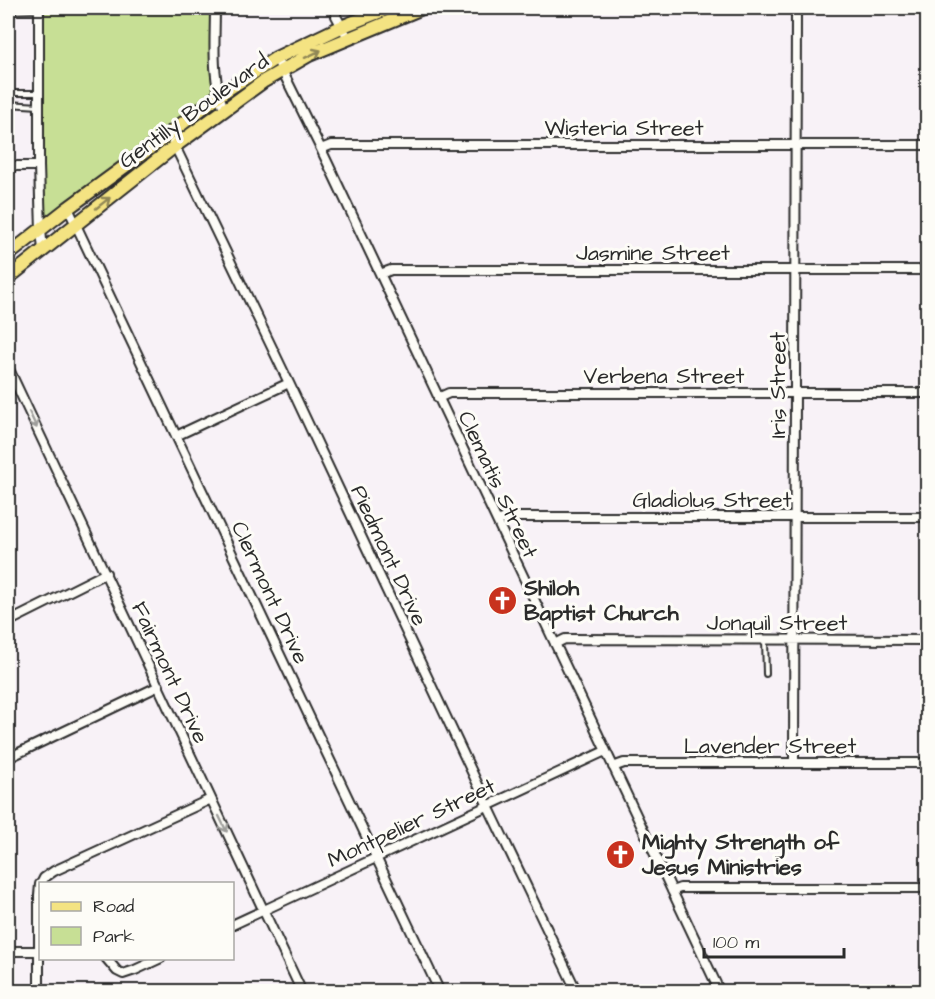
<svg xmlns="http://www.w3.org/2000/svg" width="935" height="999" viewBox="0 0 935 999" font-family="'Architects Daughter',sans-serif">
<rect width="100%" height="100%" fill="#f8f2f7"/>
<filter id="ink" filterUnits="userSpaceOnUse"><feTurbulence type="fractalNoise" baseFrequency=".0167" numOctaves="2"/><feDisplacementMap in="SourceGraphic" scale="12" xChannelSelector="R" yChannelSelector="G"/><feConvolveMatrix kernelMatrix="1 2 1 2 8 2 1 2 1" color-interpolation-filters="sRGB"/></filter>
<g filter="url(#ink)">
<path fill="#c7df95" stroke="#798560" stroke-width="1.5" d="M39,8H215L219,95L41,230Z"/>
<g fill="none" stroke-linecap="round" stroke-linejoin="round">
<defs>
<path id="lane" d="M8,95L12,93H38
M8,104L39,106
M765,640L766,674"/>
<path id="street" d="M39,8V166L41,230L43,250
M215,8C215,42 211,77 224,109
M336,8V16L348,38
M8,9L39,8
M276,58L321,149L720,992
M173,142L289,383L488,806L577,992
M321,149L331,145H928
M8,166H39
M68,208L440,992
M380,274L391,270H928
M8,367L302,992
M438,398L449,393H928
M176,436L289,383
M497,521L507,517H928
M8,622L106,573
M555,644L565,639L928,640
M8,758L159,686
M794,762L796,8
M613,767L624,763H928
M41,884L44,878L54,871L211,799
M672,891L680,888H928
M232,925L605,751
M8,951H40
M106,958L117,971L123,974L135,970L161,958
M39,992V895L40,884"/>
<path id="primary" d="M8,255L68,208L169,134L219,95L276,58L341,27L389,8
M8,278L175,146L264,81L309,55L422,8"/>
</defs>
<use href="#lane" stroke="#2b2b2b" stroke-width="8"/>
<use href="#street" stroke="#2b2b2b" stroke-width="12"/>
<use href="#primary" stroke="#2b2b2b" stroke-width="16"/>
<use href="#lane" stroke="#fdfcf7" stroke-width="4"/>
<use href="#street" stroke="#fdfcf7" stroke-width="8"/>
<use href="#primary" stroke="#f4e382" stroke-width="12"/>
</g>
<defs><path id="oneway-shaft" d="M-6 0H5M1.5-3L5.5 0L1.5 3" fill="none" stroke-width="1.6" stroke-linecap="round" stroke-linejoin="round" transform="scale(1.5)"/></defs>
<g stroke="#908756">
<use href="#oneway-shaft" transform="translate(313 54) rotate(-25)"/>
<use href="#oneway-shaft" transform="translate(103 203) rotate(-38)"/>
</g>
<g stroke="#9e9e9b">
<use href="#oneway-shaft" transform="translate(33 420) rotate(65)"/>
<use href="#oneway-shaft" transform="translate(223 824) rotate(64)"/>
</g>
</g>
<defs>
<symbol id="church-disc" viewBox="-11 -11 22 22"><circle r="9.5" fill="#c8321e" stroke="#fdfcf7"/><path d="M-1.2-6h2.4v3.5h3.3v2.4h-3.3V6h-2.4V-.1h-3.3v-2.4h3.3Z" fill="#fff"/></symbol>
</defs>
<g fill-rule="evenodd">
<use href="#church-disc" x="486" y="584" width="33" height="33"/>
<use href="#church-disc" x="604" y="838" width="33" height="33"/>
</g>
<g text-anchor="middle" stroke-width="6" stroke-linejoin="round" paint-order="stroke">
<g font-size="22" fill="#2b2b2b" stroke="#fdfcf7">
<text transform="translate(193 110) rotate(-36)" y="8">Gentilly Boulevard</text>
<text x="624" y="135">Wisteria Street</text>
<text x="653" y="260">Jasmine Street</text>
<text x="664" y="383">Verbena Street</text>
<text transform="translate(777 385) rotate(-90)" y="8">Iris Street</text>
<text transform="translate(499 484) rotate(65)" y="8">Clematis Street</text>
<text x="712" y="507">Gladiolus Street</text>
<text transform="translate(390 555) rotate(65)" y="8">Piedmont Drive</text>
<text transform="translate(271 592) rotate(65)" y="8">Clermont Drive</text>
<text x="777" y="630">Jonquil Street</text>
<text transform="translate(171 672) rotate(65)" y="8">Fairmont Drive</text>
<text x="770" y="753">Lavender Street</text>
<text transform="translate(411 822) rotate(-25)" y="8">Montpelier Street</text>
</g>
<g font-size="22" font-weight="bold" fill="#2b2b2b" stroke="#fdfcf7" text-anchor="start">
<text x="524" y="595">Shiloh<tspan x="524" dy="25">Baptist Church</tspan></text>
<text x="642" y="849">Mighty Strength of<tspan x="642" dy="25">Jesus Ministries</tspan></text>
</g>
</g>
<rect width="935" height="999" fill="none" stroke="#fdfcf7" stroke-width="30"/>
<rect x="15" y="15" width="905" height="969" fill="none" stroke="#2b2b2b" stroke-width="2" filter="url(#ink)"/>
<rect x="39" y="882" width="195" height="78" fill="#fdfcf7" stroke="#a9a8a5" stroke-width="1.5"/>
<rect x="51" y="902" width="30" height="9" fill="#f4e382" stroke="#a9a8a5" stroke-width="1.5"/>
<text x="93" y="912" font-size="18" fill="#2b2b2b">Road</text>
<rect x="51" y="927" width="30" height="18" fill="#c7df95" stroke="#a9a8a5" stroke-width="1.5"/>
<text x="93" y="942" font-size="18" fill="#2b2b2b">Park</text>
<path d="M704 948v9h140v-9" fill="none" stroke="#2b2b2b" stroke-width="3"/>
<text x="713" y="948" font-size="18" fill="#2b2b2b" stroke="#fdfcf7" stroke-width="4.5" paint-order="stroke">100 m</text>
</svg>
